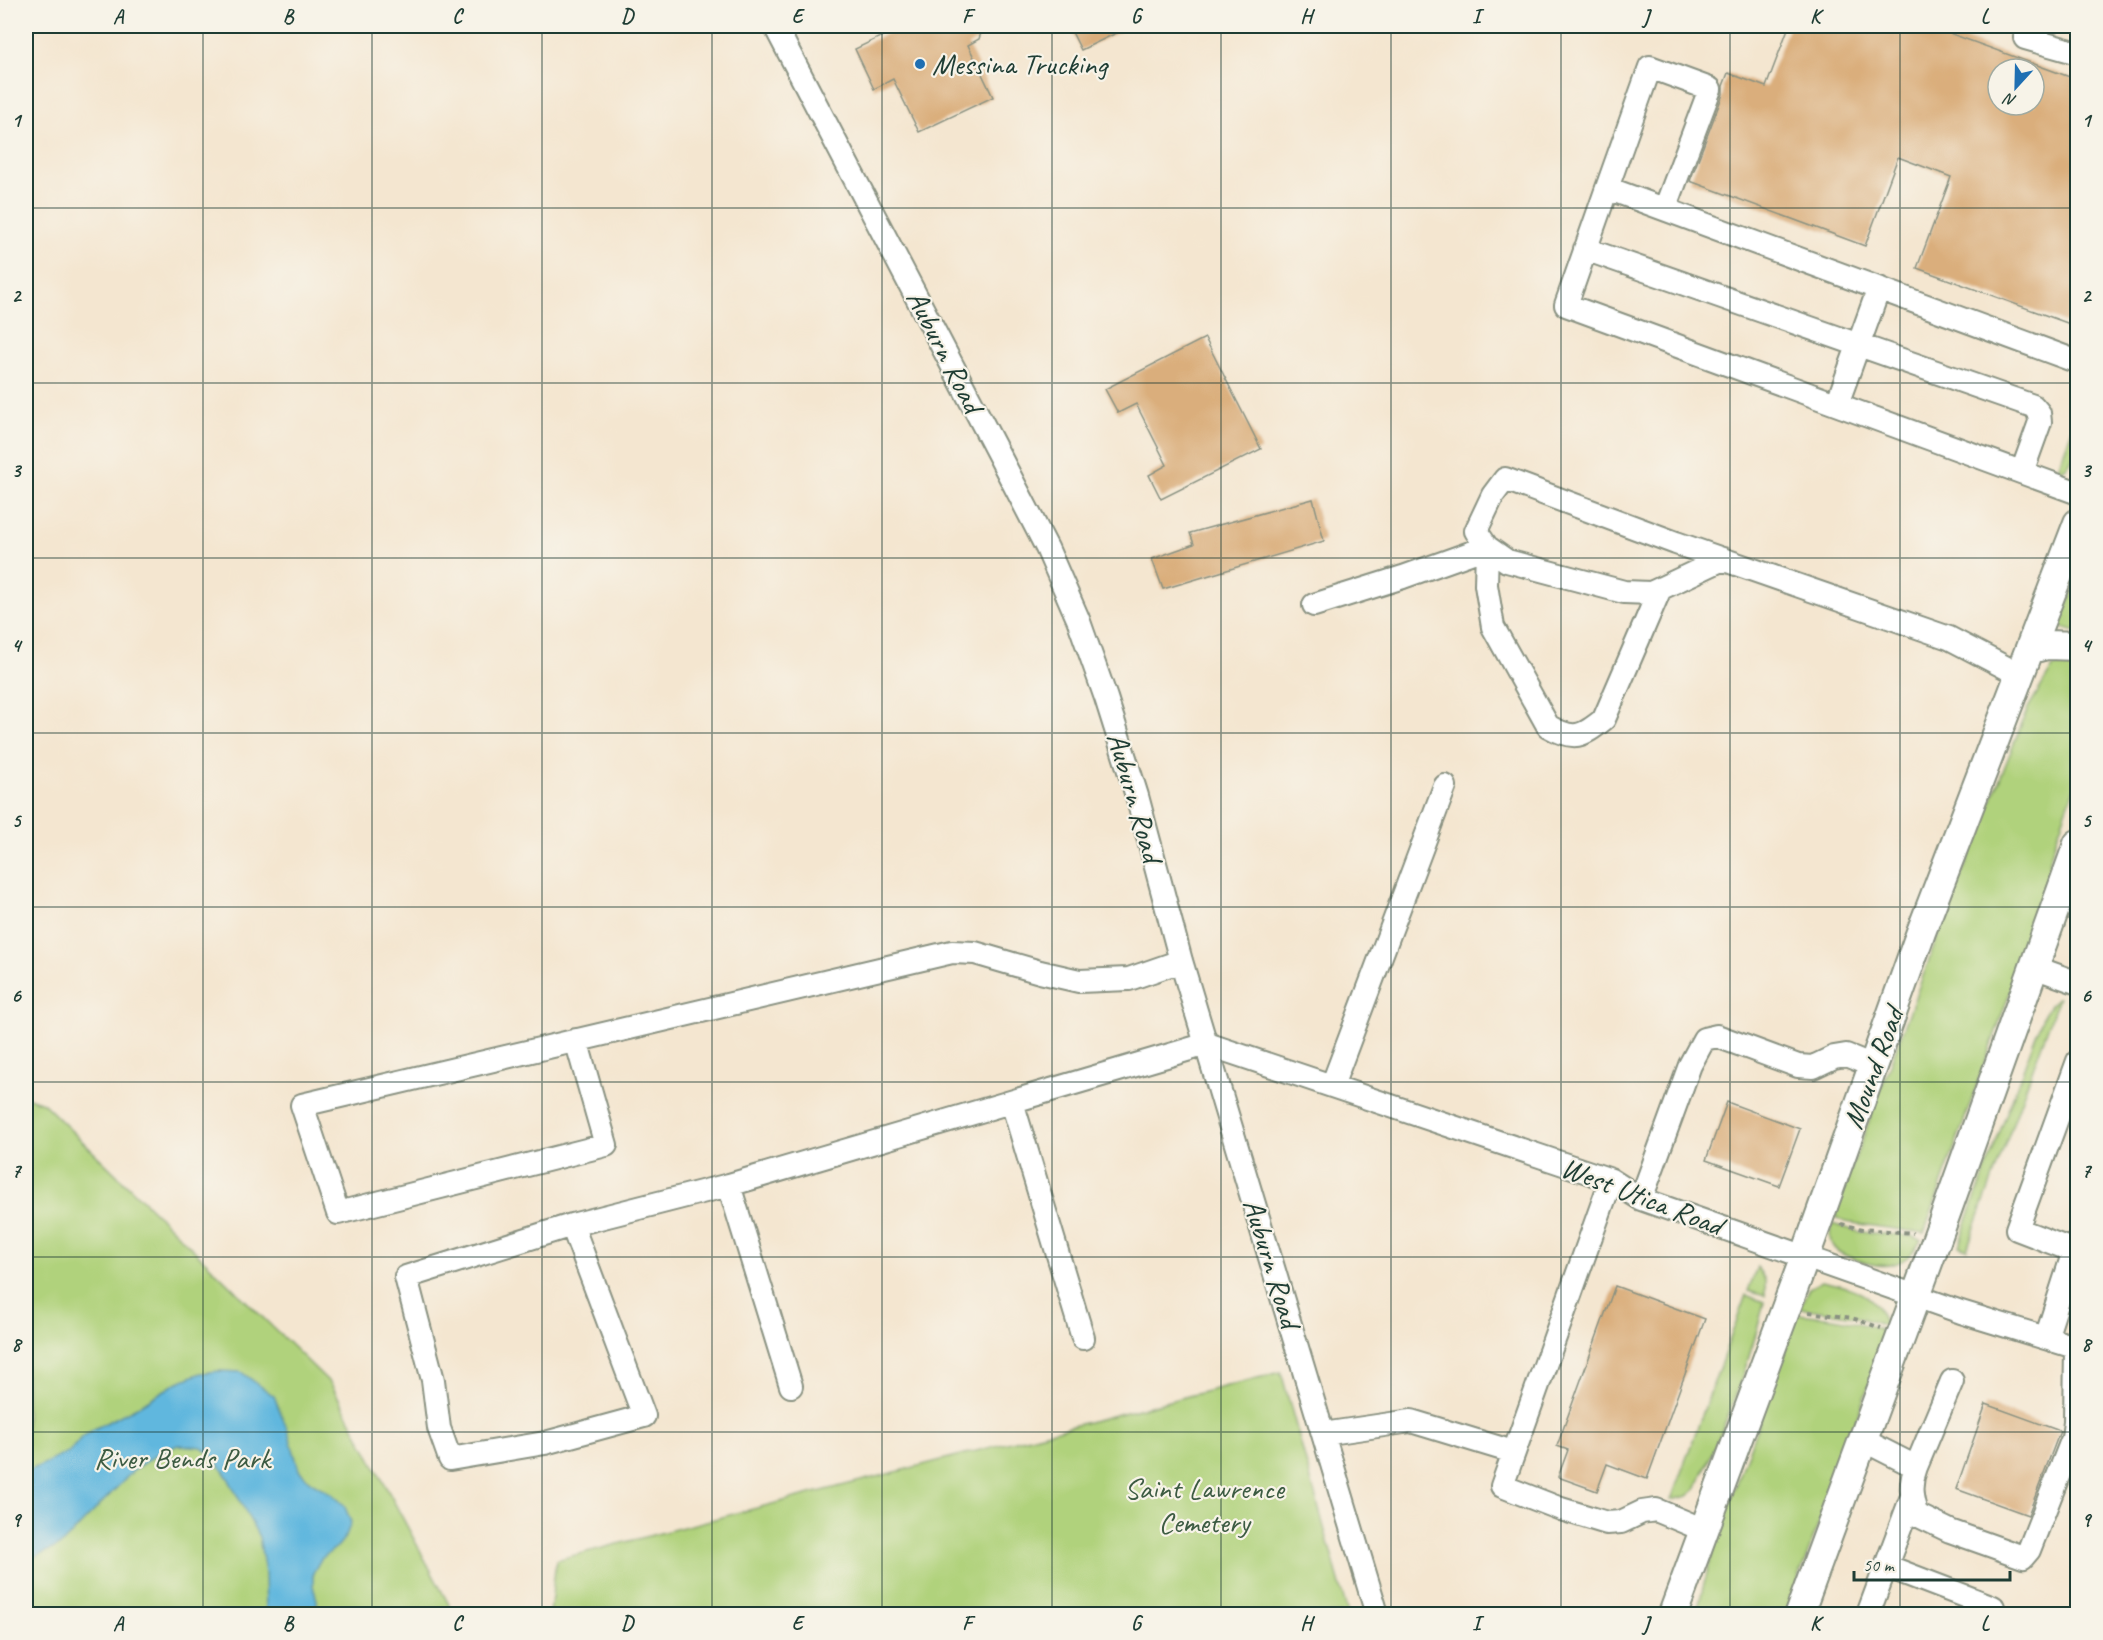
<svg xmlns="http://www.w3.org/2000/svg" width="2103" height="1640" viewBox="0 0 2103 1640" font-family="Caveat,sans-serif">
<rect width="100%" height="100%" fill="#f7f3e8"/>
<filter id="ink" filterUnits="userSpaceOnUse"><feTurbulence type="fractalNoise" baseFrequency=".0167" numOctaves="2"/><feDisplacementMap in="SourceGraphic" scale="12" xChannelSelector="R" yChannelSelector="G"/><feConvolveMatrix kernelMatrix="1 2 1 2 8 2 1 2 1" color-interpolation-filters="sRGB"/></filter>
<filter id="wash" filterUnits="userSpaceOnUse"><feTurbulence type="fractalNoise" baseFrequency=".008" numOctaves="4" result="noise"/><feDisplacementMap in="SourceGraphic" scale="24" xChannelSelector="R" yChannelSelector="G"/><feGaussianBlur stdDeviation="1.35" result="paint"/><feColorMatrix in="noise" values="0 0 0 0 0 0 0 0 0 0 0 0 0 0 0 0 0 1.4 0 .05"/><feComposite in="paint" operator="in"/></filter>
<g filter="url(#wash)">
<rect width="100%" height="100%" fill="#f4e6d0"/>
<path fill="#b0d27b" stroke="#688858" stroke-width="1.5" d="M2077,416C2078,432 2079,468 2057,471Z
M2077,578V632L2062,628L2061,624Z
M2070,660L2077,661V780L2051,854L2043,900L1924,1233L1845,1222L1835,1217L1840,1199L1942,925L2028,708L2053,667Z
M2059,997L1967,1249L1959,1246L1966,1223L2043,1016L2050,1005Z
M26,1097L43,1103L331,1384L454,1614H26Z
M1832,1224L1860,1232L1911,1236L1921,1240C1905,1268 1885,1270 1857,1260C1837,1253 1825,1248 1832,1224Z
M1757,1267L1765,1280V1296L1748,1291Z
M1822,1281C1853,1288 1877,1292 1886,1326L1854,1316L1800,1308L1809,1288Z
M1746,1295L1764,1302C1749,1368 1724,1430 1695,1490L1688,1496L1671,1500Z
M1798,1314C1829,1317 1857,1320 1885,1332L1882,1348L1786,1614H1696L1714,1547Z
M1281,1372L1348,1614H550L556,1560Z"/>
<path fill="#61b7de" stroke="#407a89" stroke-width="1.5" d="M220,1371L241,1372L274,1396L288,1431L299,1470L311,1482L332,1494L344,1505L351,1522L346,1536L338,1546L321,1559L313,1573V1586L317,1600V1614H266L265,1573L259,1537L228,1478L215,1459L202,1447L178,1445L157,1454L132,1472L61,1545L26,1561V1472L69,1452L80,1439L94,1429L137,1407L178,1382L201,1373Z"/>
<g id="blocks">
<path fill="#daae7c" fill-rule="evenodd" d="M903,26H983L979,39L968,45L993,97L919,132L893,79L874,89L855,49Z
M1069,26H1131L1081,50Z
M1789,26H1930L2078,80V327L1917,268L1951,177L1898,157L1865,246L1690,181L1723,94V86L1728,73L1766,87ZM1998,69H2034V105H1998Z
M1205,338L1261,449L1161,499L1149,475L1167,465L1136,404L1118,413L1105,389Z
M1313,499L1324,541L1163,589L1152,559L1194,544L1190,533Z
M1727,1102L1800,1129L1779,1186L1706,1160Z
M1615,1286L1705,1319L1647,1479L1607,1464L1597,1491L1558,1477L1568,1450L1557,1446Z
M1986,1404L2060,1431L2028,1515L1956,1489Z"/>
</g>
</g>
<g filter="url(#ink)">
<use href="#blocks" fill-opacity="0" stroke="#8a9282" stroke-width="1.5"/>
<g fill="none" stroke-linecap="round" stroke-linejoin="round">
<defs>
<path id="minor" d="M775,26L1000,457L1047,548L1078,619L1106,698L1137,796L1181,961L1377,1614
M2025,38L2078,53
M1607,188L1650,67L1710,89L1665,209
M1585,249L2033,406L2039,413L2040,422L2022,472
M2078,362L1607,188L1566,305L2078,493
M1837,404L1879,288
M1723,559L1651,593L1624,592L1507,561L1487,547L1476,531L1493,495L1505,479L1676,543L1949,638L2020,675
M1314,605L1403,577L1487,547L1486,585L1493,627L1548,726C1574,741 1582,737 1604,719L1660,589
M2034,967L2078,983
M576,1040L606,1145L338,1213L302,1105L952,952L975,953L1040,972L1079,981L1129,979L1181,961
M1207,1044L1611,1180L1641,1199L1961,1312L2078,1348
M2078,1061L2017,1229L2074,1251L2078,1241
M1332,1086L1445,786
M1012,1102L1083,1338
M1611,1180L1502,1486L1561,1509L1607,1523L1621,1522L1642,1512L1656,1510L1704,1530
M729,1185L791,1386
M1641,1199L1690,1065L1704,1039L1717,1036L1798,1066L1813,1067L1834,1057L1846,1055L1873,1066
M572,1225L644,1416L545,1443L450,1459L439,1428L433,1380L406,1277L572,1225L729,1185L1207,1044
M2046,1338L2074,1251L2078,1253
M1323,1434L1411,1421L1513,1452
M1863,1440L1916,1467C1909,1484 1911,1499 1917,1515L1950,1531L2023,1557L2029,1550L2073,1438L2075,1422L2076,1348
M1916,1467L1952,1381
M1886,1566L1993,1607L1990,1614
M1868,1614L1911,1499"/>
<path id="major" d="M2031,649L2047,645L2078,646
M1673,1614L1805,1257L1921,932L2078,523
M1799,1614L1936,1241L2078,844"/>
</defs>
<use href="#minor" stroke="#8a9282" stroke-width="26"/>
<use href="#major" stroke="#8a9282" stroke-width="32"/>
<path stroke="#8a9282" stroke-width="4" stroke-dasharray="4.5 4.5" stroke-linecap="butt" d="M1841,1224L1862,1229L1913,1233
M1809,1312L1852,1318L1881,1328"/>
<use href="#minor" stroke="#fff" stroke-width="22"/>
<use href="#major" stroke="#fff" stroke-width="28"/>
</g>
</g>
<path fill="none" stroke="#1f3d34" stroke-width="1.5" stroke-opacity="0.55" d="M203,26V1614M372,26V1614M542,26V1614M712,26V1614M882,26V1614M1052,26V1614M1221,26V1614M1391,26V1614M1561,26V1614M1730,26V1614M1900,26V1614M26,208H2078M26,383H2078M26,558H2078M26,733H2078M26,907H2078M26,1082H2078M26,1257H2078M26,1432H2078"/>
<circle fill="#1f6fb2" stroke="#f7f3e8" stroke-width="2" cx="920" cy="64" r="6"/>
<g text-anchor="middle" stroke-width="4.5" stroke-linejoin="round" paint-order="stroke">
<g font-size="30" fill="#1f3d34" stroke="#f7f3e8" text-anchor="start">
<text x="932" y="74">Messina Trucking</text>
</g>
<g font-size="30" fill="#1f3d34" stroke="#f7f3e8">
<text transform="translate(945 351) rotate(63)" y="10">Auburn Road</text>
<text transform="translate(1135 797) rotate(74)" y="10">Auburn Road</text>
<text transform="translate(1873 1068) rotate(-70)" y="10">Mound Road</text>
<text transform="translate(1642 1196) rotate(21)" y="10">West Utica Road</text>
<text transform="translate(1272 1263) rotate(73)" y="10">Auburn Road</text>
</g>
<g font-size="30" fill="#3c5b42" stroke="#f7f3e8">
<text x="182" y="1468">River Bends Park</text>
<text x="1204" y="1498">Saint Lawrence<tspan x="1204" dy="34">Cemetery</tspan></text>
</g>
</g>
<rect width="2103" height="1640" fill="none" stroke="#f7f3e8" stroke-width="66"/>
<g transform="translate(2016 87) rotate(202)"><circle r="28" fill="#f7f3e8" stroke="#a1aaa0" stroke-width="1.5"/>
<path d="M0-4.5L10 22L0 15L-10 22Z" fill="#1f6fb2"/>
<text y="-9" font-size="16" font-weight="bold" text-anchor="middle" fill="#1f3d34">N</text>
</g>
<path d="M1854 1571v9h156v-9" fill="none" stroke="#1f3d34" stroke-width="3"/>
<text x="1863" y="1571" font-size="18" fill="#1f3d34" stroke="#f7f3e8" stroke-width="4.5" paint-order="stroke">50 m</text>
<rect x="33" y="33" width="2037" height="1574" fill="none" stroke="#1f3d34" stroke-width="2"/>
<g font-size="20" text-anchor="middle" font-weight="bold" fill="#1f3d34">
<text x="118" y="23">A</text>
<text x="288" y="23">B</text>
<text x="457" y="23">C</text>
<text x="627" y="23">D</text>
<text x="797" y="23">E</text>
<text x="967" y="23">F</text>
<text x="1136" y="23">G</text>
<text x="1306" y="23">H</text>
<text x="1476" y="23">I</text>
<text x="1646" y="23">J</text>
<text x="1815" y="23">K</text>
<text x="1985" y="23">L</text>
<text x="16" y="127">1</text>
<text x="2086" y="127">1</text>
<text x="16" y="302">2</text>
<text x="2086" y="302">2</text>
<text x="16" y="477">3</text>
<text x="2086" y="477">3</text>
<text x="16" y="652">4</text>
<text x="2086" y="652">4</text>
<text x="16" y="827">5</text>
<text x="2086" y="827">5</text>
<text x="16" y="1002">6</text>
<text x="2086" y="1002">6</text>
<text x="16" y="1177">7</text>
<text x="2086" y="1177">7</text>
<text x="16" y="1351">8</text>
<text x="2086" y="1351">8</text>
<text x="16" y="1526">9</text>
<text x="2086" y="1526">9</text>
<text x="118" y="1630">A</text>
<text x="288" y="1630">B</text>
<text x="457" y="1630">C</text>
<text x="627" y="1630">D</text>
<text x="797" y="1630">E</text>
<text x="967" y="1630">F</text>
<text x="1136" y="1630">G</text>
<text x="1306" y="1630">H</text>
<text x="1476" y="1630">I</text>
<text x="1646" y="1630">J</text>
<text x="1815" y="1630">K</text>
<text x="1985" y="1630">L</text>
</g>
</svg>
